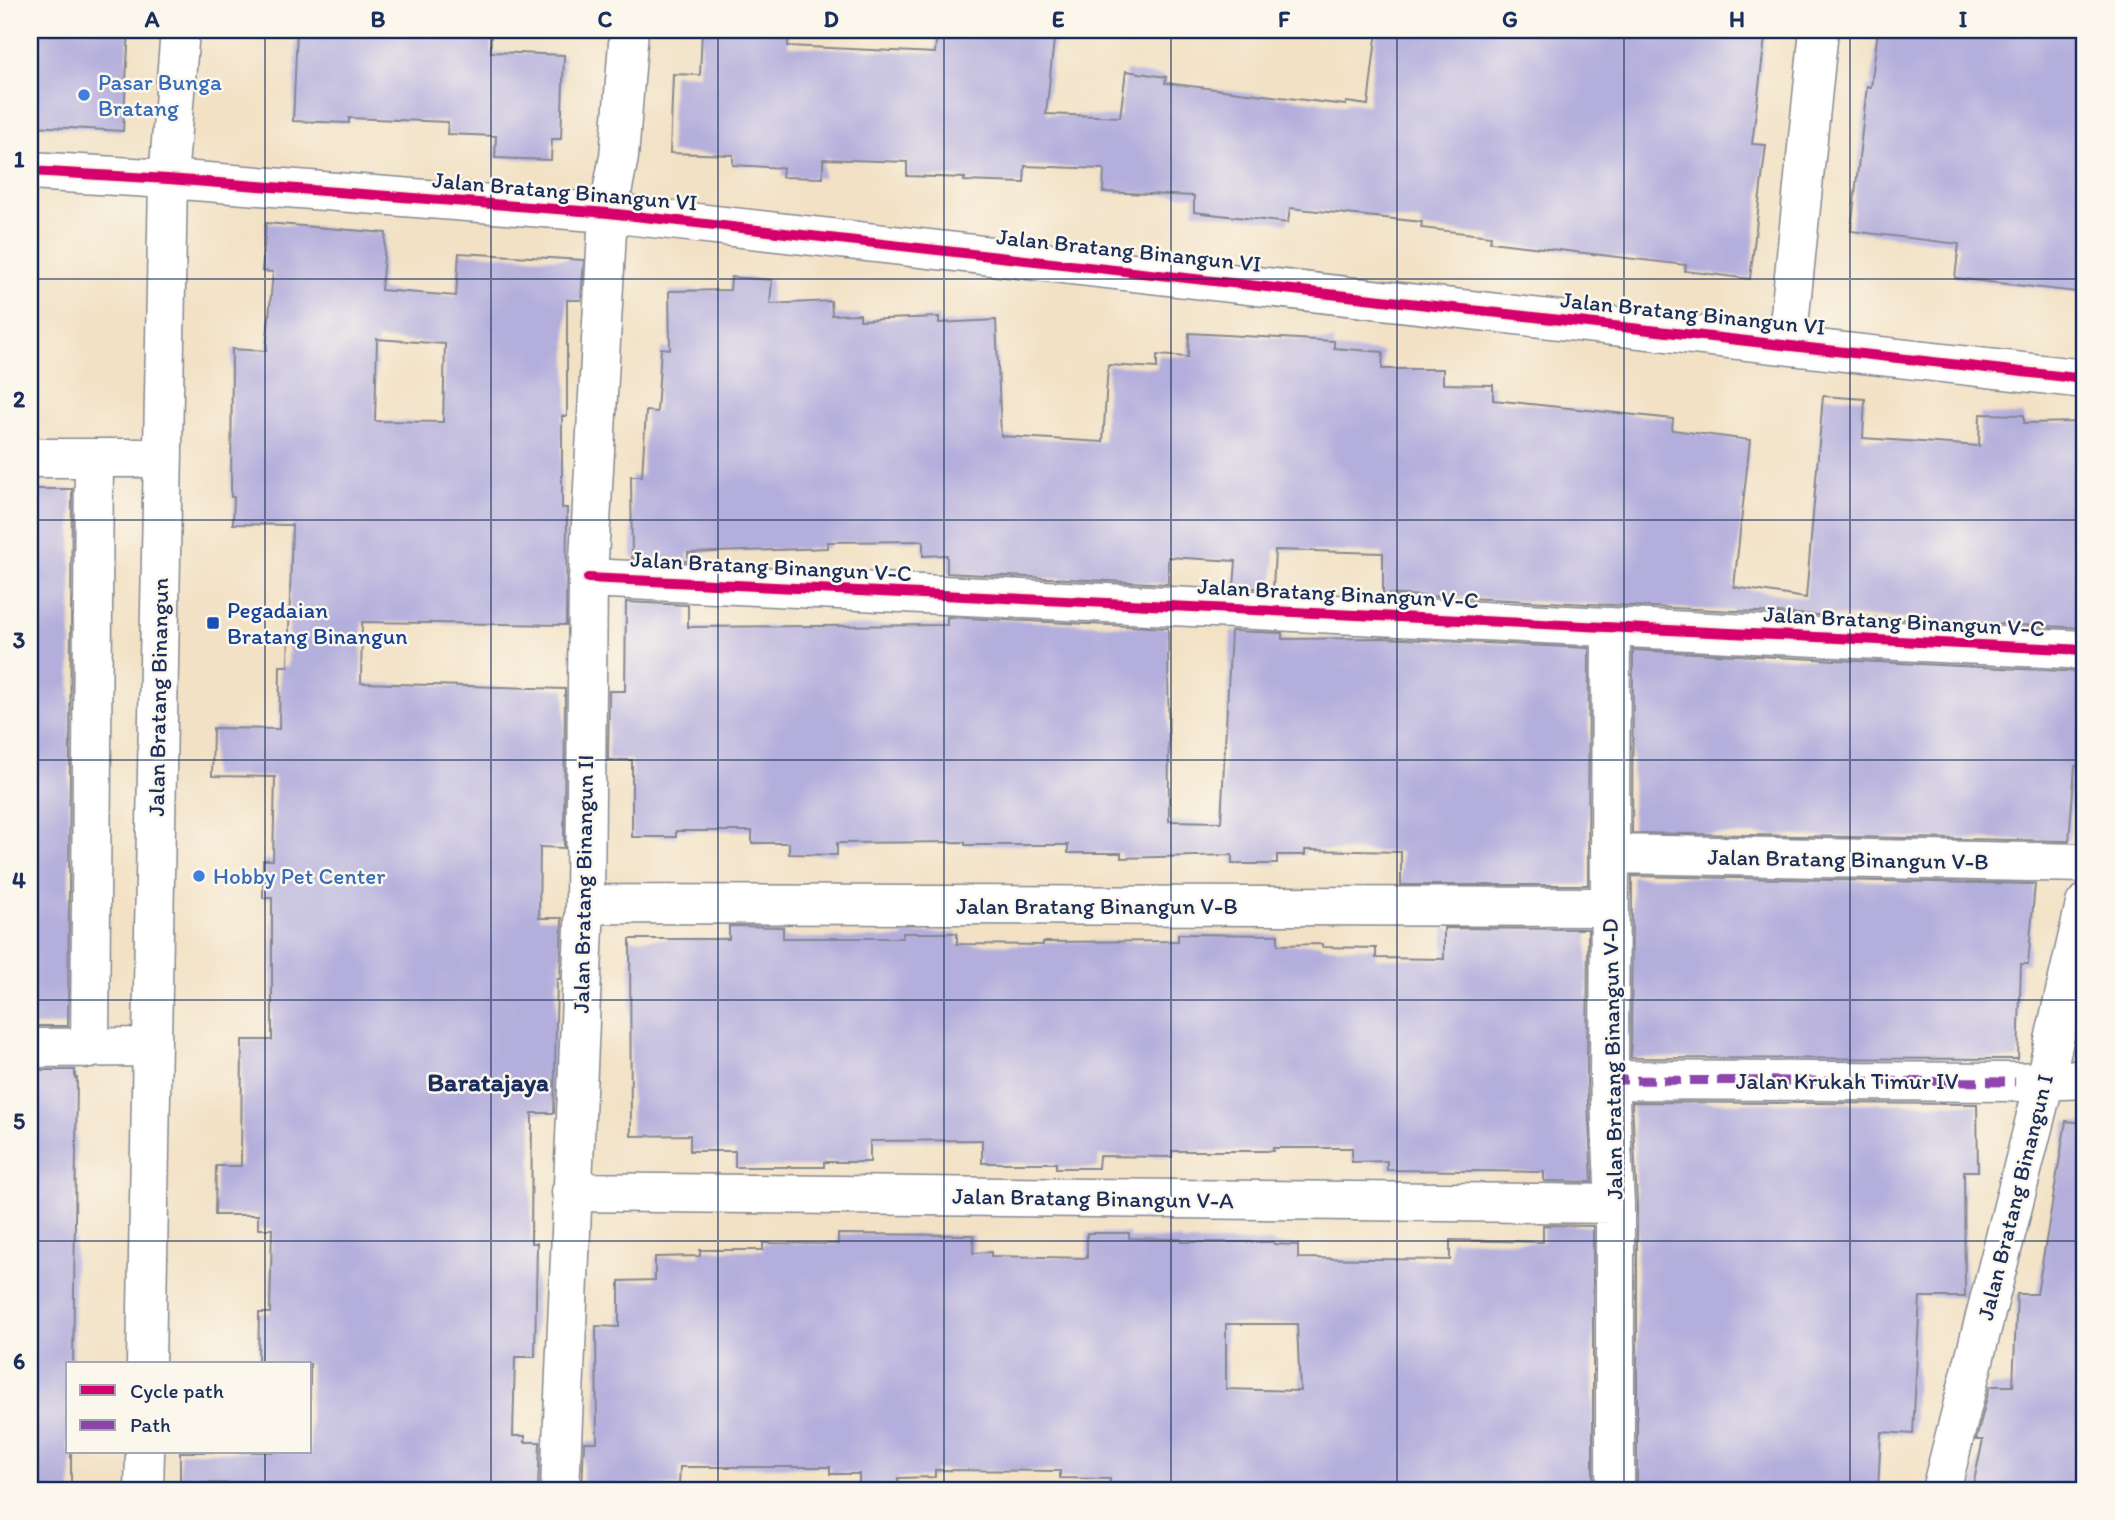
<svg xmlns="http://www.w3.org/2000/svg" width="2115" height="1520" viewBox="0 0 2115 1520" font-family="Itim,sans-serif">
<rect width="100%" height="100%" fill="#fbf7ec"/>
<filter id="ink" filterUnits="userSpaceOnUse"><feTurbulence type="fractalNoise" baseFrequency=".0143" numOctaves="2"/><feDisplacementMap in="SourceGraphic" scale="14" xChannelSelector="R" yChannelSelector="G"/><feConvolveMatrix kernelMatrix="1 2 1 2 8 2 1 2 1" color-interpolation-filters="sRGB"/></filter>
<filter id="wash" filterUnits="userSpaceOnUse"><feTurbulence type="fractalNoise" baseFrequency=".00686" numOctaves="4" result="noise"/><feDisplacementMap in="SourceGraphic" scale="28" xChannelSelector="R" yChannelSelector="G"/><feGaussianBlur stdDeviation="1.57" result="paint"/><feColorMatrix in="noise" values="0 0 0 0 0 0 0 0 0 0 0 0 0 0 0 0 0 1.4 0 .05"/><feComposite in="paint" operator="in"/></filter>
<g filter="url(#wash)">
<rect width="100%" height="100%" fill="#f2e1c4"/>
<g id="blocks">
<path fill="#b4aedc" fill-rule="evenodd" d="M30,30H129L123,131L33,126L34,81H30Z
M297,30H491V52L564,55L561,139H552L551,160L495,158L496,136L447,134L448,122L349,118V123L293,121Z
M702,30H789L788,46L935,53L937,30H1055L1046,114L1120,117L1126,71L1166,77L1165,83L1346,105V102L1368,105L1377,30H1766L1752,144L1766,145L1750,279L1685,271L1686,265L1490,242L1491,236L1421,228L1422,222L1290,208L1288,223L1194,212V196L1103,192L1104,169L1025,166L1024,183L964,181L965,178L907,176V162L823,159V178L782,177L783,168L733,165V155L670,153L673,74L700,75Z
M1878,30H2085V293L1955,278L1959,244L1851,231L1867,86L1871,87Z
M266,223L386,233L381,290L456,296L459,253L584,260L581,300H567V416H562V508H567L566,625L362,622L361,683L565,689L564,848L540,847L539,918H562L560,979H557L554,1113H532L531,1243H537L535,1357H515L513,1436H525V1442H540L538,1490H266V1484L180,1483V1452H310V1364H258L259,1313H270L272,1229H258V1215H215L216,1166H241L242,1040H272V898H263V860H273L275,777L212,776L213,728L279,729L280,666H288L292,525L233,524L234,497H231L232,349L266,351L273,272L262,271ZM377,339L445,344L443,422L375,421Z
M731,277L772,280L770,304L831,301L832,315L860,314V320L939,317V323L996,320L1001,436L1103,442L1108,365L1157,368V355L1188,357L1189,333L1334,341V348L1383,352L1382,369H1443V384L1493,385V400L1673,419L1672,430L1750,440L1734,587L1806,598L1823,396L1865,399L1863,438L1979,446L1980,414L2024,415V423L2085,422V628L1383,594V553L1275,550L1273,589L1234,587L1236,561L1168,557V584L947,573V555L923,556V541L828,542V548L688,553V561L632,558L631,476H642L646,411L657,412L661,348L670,349L669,291L730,290Z
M30,489H72L68,1026H30Z
M626,602L688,605V627L947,625V617L1168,628L1169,821L1221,822L1231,631L1282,633V639L1382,638L1589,648L1588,885H1401V852L1308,850H1305V855H1277V864H1232V855L1121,858V853H1068V845H965V842L837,843V855L789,854V843H752V831H676V837H632V760H608L609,691H625Z
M1633,650L2084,672L2079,766H2075L2069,841L1632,833Z
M1632,876L2035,884L2028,964H2021L2018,1059L1631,1058Z
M729,926L783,927V938H903V933H957V944L1043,945V942L1178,941V934L1278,935V945L1322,944V947L1376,948V958L1444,959V928L1588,929L1587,1081L1592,1182L1544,1181V1172L1387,1170V1161L1352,1162V1148H1273V1151H1172V1157L1099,1156L1098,1168H1056V1163H982V1140L870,1141V1162H824V1167H735V1151H690V1135L631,1136L630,939H729Z
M30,1070H75V1078H77L73,1364H68V1452H71V1490H30Z
M1632,1102L1977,1104L1978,1171H1964L1965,1297H1920L1913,1434L1881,1432L1878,1490H1637V1204Z
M2066,1121L2085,1123V1490H1972L1983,1440H1976L1990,1386H2013L2017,1294H2037Z
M1543,1225L1593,1226V1490H1228V1487L1110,1489V1479L1060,1478V1471L935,1470V1477L898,1478V1485H859V1474H830V1467H680L679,1486L620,1485V1490H582L584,1442H597L596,1326L619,1327V1281L655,1280V1257L700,1256V1250H763V1243L838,1244V1234L974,1235L973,1253L991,1252V1256L1087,1258V1233H1129V1238L1181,1239V1242H1274V1244L1298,1245V1258L1450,1260V1240L1543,1242ZM1226,1324H1297L1300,1391L1226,1389Z"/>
</g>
</g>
<g filter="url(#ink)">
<use href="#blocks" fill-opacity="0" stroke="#868891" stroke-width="2"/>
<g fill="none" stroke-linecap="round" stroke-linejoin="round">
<defs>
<path id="minor" d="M30,171L168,179L608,213L2085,379
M1787,344L1819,30
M30,458H163
M588,578L2085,650
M1611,627L1609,1080L1615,1204V1490
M1611,854L2085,863
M585,904L1609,907
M30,1048L152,1047
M90,1049L94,459
M1609,1080L2015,1082L2085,1079
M571,1192L1615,1204
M146,1364L168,179L180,30
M144,1490L145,1452
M560,1490L585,904L588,578L608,213L619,157L629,30
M1941,1490L2045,1080L2085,904"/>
</defs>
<use href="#minor" stroke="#868891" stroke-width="41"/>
<use href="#minor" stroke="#fff" stroke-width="38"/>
<path stroke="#8e44ad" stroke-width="9" stroke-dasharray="18 9" stroke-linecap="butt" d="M1609,1080L2015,1082"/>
<defs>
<path id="cycleway" d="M30,171L168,179L608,213L2085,379
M588,578L2085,650"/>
</defs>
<use href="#cycleway" stroke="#fbf7ec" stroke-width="15"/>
<use href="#cycleway" stroke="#d6006c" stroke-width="10"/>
</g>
</g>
<path fill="none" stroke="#1b2f5e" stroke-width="2" stroke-opacity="0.55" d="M265,30V1364M491,30V1490M718,30V1490M944,30V1490M1171,30V1490M1397,30V1490M1624,30V1490M1850,30V1490M30,279H2085M30,520H2085M30,760H2085M30,1000H2085M30,1241H2085M265,1452V1490"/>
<g fill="#3f7fe0" stroke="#fbf7ec" stroke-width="2.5">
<circle cx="84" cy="95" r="7"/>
<circle cx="199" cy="876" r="7"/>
</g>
<rect fill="#1a4fb4" stroke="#fbf7ec" stroke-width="2.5" x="206" y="616" width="14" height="14" rx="3.5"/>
<g text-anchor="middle" stroke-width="5" stroke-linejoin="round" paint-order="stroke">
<g font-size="23" fill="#366cbe" stroke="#fbf7ec" text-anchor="start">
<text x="98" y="90">Pasar Bunga<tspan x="98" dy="26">Bratang</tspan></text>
<text x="213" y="884">Hobby Pet Center</text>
</g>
<g font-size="23" fill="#1b2f5e" stroke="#fbf7ec">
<text transform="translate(565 191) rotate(5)" y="8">Jalan Bratang Binangun VI</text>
<text transform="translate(1129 250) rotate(6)" y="8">Jalan Bratang Binangun VI</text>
<text transform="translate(1693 313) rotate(6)" y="8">Jalan Bratang Binangun VI</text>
<text transform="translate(771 566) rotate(3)" y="8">Jalan Bratang Binangun V-C</text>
<text transform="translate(1338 593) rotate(3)" y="8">Jalan Bratang Binangun V-C</text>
<text transform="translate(1904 621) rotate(3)" y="8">Jalan Bratang Binangun V-C</text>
<text transform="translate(158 697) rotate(-89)" y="8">Jalan Bratang Binangun</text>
<text transform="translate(1848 859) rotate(1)" y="8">Jalan Bratang Binangun V-B</text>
<text transform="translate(583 884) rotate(-89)" y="8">Jalan Bratang Binangun II</text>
<text x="1097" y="914">Jalan Bratang Binangun V-B</text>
<text transform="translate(1612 1059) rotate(-91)" y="8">Jalan Bratang Binangun V-D</text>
<text x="1847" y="1089">Jalan Krukah Timur IV</text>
<text transform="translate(2015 1197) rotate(-76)" y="8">Jalan Bratang Binangun I</text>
<text transform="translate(1093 1198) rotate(1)" y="8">Jalan Bratang Binangun V-A</text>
</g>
<g font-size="23" fill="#164399" stroke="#fbf7ec" text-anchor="start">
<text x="227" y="618">Pegadaian<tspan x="227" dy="26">Bratang Binangun</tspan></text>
</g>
<g font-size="26" font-weight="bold" fill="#1b2f5e" stroke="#fbf7ec">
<text x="488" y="1091">Baratajaya</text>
</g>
</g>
<rect width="2115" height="1520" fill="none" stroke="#fbf7ec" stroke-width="77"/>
<rect x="66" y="1362" width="245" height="91" fill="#fbf7ec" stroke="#a1a7b3" stroke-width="2"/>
<rect x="80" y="1385" width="35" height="10" fill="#d6006c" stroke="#a1a7b3" stroke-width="2"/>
<text x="130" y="1398" font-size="21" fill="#1b2f5e">Cycle path</text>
<rect x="80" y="1420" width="35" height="10" fill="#8e44ad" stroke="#a1a7b3" stroke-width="2"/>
<text x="130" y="1432" font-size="21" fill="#1b2f5e">Path</text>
<rect x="38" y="38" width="2038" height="1444" fill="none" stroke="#1b2f5e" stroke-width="2.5"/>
<g font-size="23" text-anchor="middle" font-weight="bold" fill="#1b2f5e">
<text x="152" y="27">A</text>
<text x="378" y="27">B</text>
<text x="605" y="27">C</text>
<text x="831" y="27">D</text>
<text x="1058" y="27">E</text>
<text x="1284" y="27">F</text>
<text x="1510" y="27">G</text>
<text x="1737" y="27">H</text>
<text x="1963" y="27">I</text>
<text x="19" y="167">1</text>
<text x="19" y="407">2</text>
<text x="19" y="648">3</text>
<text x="19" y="888">4</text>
<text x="19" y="1129">5</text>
<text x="19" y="1369">6</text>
</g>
</svg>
